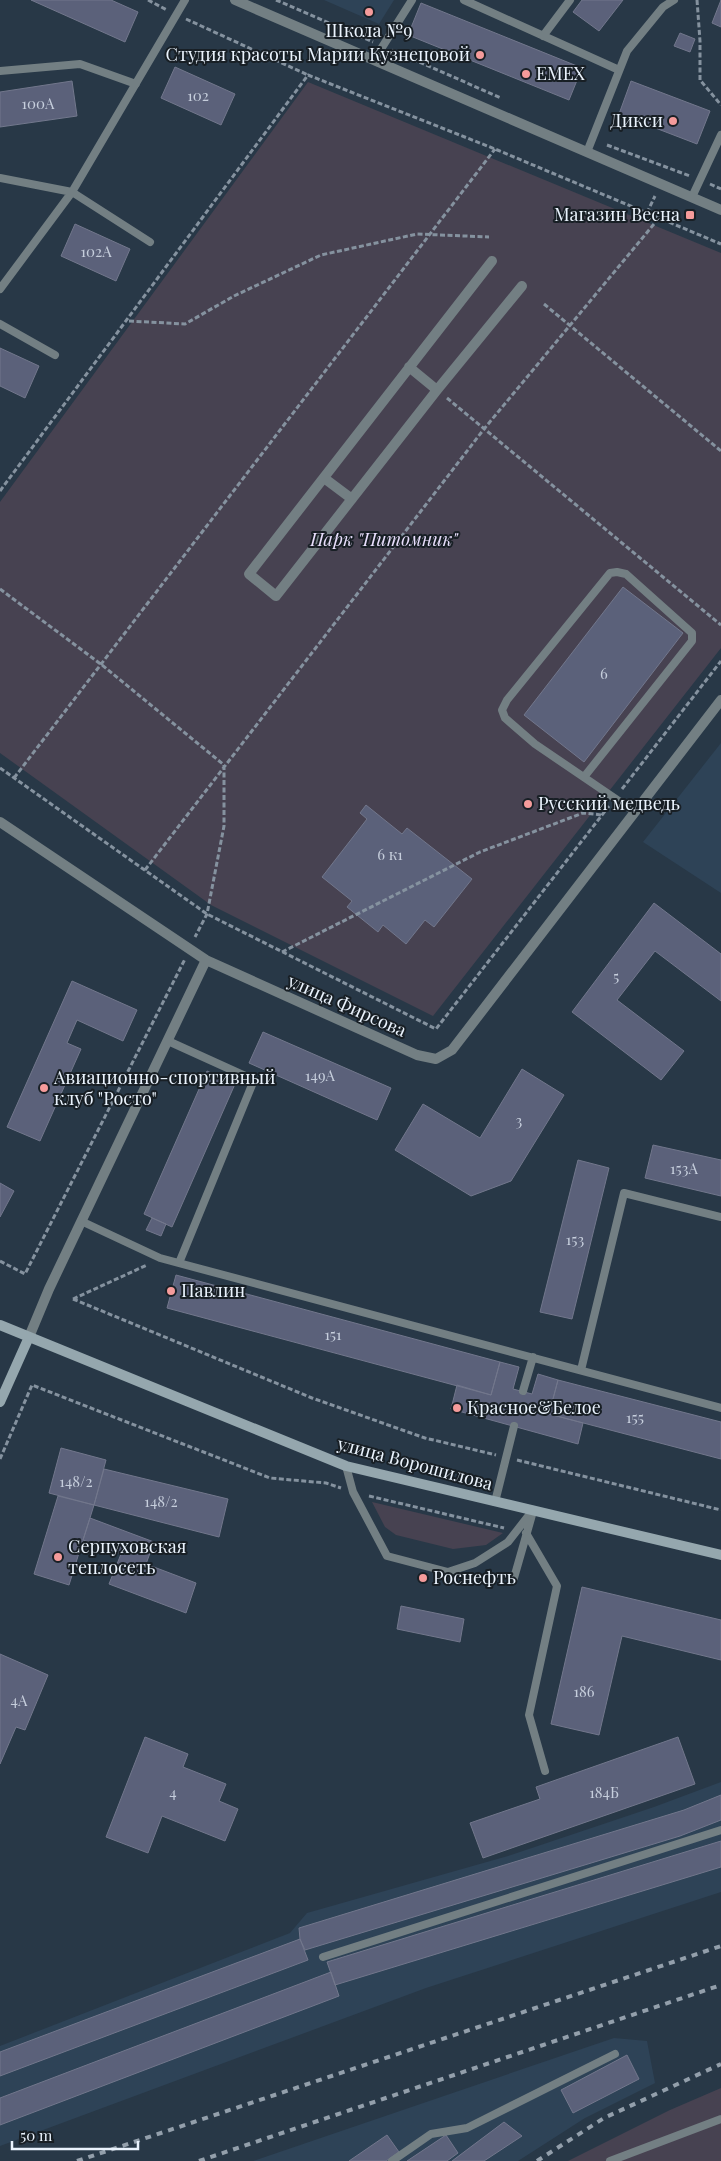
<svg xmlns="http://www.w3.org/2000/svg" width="721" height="2161" viewBox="0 0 721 2161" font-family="'Playfair Display',serif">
<rect width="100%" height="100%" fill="#283847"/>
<path fill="#2e4357" d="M324,0H394L379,24Z
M721,743V893L643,842Z
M721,1782V1892L426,1988L0,2146V2046L290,1933L307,1913L508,1856L654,1807Z
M614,2038L647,2041L655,2083L585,2118L518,2161H253Z"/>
<path fill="#474251" d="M308,82L721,253V648L433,1016L211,905L0,753V502Z
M372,1502L503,1533L486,1545L453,1549L396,1535L385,1527Z
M721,2088V2161H568L670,2110Z"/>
<path fill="#5b617a" stroke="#72778c" d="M31,0H111L138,12L125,42Z
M582,0H623L599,31L573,12Z
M721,0V27L712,23Z
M421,3L582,68L569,100L408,35Z
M680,33L695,39L690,52L674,46Z
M175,67L235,94L221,125L161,98Z
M72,81L77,116L0,127V92Z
M631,81L710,111L697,144L619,114Z
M75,224L130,249L116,281L61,256Z
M0,348L39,366L25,398L0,386Z
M623,587L683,633L584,762L524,715Z
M366,805L402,834L407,828L472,879L434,927L425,920L406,944L383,925L378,932L347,907L352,901L322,877L367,819L360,813Z
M654,903L721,954V1001L655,951L617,1000L684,1051L661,1080L572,1012Z
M72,981L137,1010L123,1041L77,1020L67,1043L81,1049L40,1141L7,1127Z
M263,1032L391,1088L377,1120L249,1063Z
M522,1069L564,1095L511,1181L471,1196L395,1150L423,1104L480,1138Z
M207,1071L235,1084L172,1227L144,1214Z
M653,1145L721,1160V1196L645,1178Z
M578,1160L609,1168L572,1319L540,1312Z
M0,1183L14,1191L0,1217Z
M152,1218L166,1224L161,1236L146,1230Z
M176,1275L500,1362L491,1395L167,1308Z
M500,1362L519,1367L513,1389L532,1394L538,1374L558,1380L549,1414L583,1423L578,1444L451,1409L457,1385L491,1395Z
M558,1380L721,1422V1459L549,1414Z
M61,1448L106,1460L94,1505L49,1493Z
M104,1469L228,1499L219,1537L94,1505Z
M58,1496L94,1505L69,1585L34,1574Z
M90,1518L154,1542L146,1564L196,1583L186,1613L109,1584L121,1554L83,1540Z
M582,1587L721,1620V1660L622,1636L599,1735L551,1724Z
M401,1606L464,1619L460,1642L397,1629Z
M0,1654L48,1675L25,1730L16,1727L0,1764Z
M145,1737L188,1754L183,1767L226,1784L219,1801L238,1809L225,1841L162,1816L148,1853L106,1837Z
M678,1737L695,1784L483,1858L470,1823L540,1799L536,1787Z
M721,1795V1820L680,1836L305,1950L300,1939L299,1928L684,1810Z
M721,1841V1867L335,1985L327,1962Z
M300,1939L308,1960L0,2076V2052Z
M331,1972L339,1996L0,2125V2098Z
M627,2055L639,2079L573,2113L561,2090Z
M504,2122L522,2136L484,2161H452Z
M387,2135L399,2152L386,2161H349Z
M446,2135L458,2153L447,2161H407Z"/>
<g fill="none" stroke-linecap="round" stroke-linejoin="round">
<path stroke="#85929f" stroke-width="3" stroke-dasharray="5 2.5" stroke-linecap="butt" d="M148,0L167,10
M276,0L373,42
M697,0L700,41V80L721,105
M186,19L308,75
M392,50L501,98
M607,145L690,176
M710,184L721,189
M647,213L655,196
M544,304L721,451
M129,321L185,324L234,296L321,255L417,234L489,237
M447,398L721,625
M0,491L308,75L495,149L721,244
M0,589L102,665L224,765V826L207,914L195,937
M0,768L207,914L436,1029L609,806
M14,778L495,149
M622,789L721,661
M145,870L484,429L659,218
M282,952L480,852L583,813L602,815
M0,1261L25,1274L185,959
M73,1299L312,1398L425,1438L496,1455
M73,1299L147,1265
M0,1459L32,1385L270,1478L326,1483L341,1488
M517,1460L721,1510
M369,1496L504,1528"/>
<path stroke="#737f83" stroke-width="8" d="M464,0L619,70
M543,36L570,0
M374,60L412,0
M0,71L80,64L136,84
M587,152L627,51L663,7L674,0
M0,178L72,192L150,242
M692,197L721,135
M0,289L72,192L185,0
M0,324L55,355
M584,777L692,641V633L626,574L617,572L610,573L507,700L502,710L505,718L535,744L635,812
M168,1041L254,1080L179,1263
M81,1221L160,1258L721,1408
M581,1370L624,1193L721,1217
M523,1391L533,1357
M346,1466L353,1492L387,1556L448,1572L475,1563L508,1542L533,1510
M495,1502L514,1426
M526,1533L557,1586L529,1715L545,1771
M514,1578L532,1515
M323,1957L721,1830
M392,2161L431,2134L467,2128L615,2054
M610,2161L721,2119"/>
<path stroke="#737f83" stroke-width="10" d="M492,261L249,574L276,596L437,390L522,286
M409,367L437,390
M324,478L352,499"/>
<path stroke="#737f83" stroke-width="10" d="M0,822L206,960L417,1055L436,1059L452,1050L721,700
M29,1337L49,1289L206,960"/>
<path stroke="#737f83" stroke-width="10" d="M235,0L721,210"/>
<path stroke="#95a7ae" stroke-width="10" d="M0,1325L346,1466L721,1555
M0,1402L29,1337"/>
<path stroke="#939fab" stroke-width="4" stroke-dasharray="6 6" stroke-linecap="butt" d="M77,2161L721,1946
M199,2161L721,1985
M537,2161L604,2118L721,2064"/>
</g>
<g fill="#f59b9b" stroke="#181f25" stroke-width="2">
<circle cx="369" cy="12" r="5"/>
<circle cx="480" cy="55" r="5"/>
<circle cx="526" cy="74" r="5"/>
<circle cx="673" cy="121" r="5"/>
<rect x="685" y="210" width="10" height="10" rx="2.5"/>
<circle cx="528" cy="804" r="5"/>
<circle cx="44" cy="1088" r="5"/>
<circle cx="171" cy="1291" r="5"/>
<circle cx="457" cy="1408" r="5"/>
<circle cx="58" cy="1557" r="5"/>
<circle cx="423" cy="1578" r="5"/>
</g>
<g text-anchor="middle" stroke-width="4" stroke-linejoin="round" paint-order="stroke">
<g font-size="15" fill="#c6cedc">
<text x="198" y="101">102</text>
<text x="38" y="109">100А</text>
<text x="96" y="257">102А</text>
<text x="604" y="679">6</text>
<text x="390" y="860">6 к1</text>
<text x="616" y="982">5</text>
<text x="320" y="1081">149А</text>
<text x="519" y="1126">3</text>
<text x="684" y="1174">153А</text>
<text x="575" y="1245">153</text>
<text x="333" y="1340">151</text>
<text x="635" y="1423">155</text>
<text x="76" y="1487">148/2</text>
<text x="161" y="1507">148/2</text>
<text x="584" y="1697">186</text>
<text x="19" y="1706">4А</text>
<text x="173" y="1798">4</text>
<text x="604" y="1798">184Б</text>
</g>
<g font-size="18" fill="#eaf3fd" stroke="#181f25" text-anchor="start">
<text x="369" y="37" text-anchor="middle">Школа №9</text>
<text x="470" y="61" text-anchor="end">Студия красоты Марии Кузнецовой</text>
<text x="536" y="80">EMEX</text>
<text x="663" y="127" text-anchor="end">Дикси</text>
<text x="680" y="221" text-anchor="end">Магазин Весна</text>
<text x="538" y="810">Русский медведь</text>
<text x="54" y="1084">Авиационно-спортивный<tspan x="54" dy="21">клуб "Росто"</tspan></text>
<text x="181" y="1297">Павлин</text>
<text x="467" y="1414">Красное&amp;Белое</text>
<text x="68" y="1553">Серпуховская<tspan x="68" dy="21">теплосеть</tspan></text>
<text x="433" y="1584">Роснефть</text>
</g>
<g font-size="18" font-style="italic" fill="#e9dffd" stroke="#181f25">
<text x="384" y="546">Парк "Питомник"</text>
</g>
<g font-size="18" fill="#eaf3fd" stroke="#181f25">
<text transform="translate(347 1006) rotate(24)" y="6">улица Фирсова</text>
<text transform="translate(415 1464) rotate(15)" y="6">улица Ворошилова</text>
</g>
</g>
<path d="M12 2141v8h126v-8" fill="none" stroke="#eaf3fd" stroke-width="2.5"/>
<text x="20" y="2141" font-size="15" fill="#eaf3fd" stroke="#181f25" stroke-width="4" paint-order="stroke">50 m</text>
</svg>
